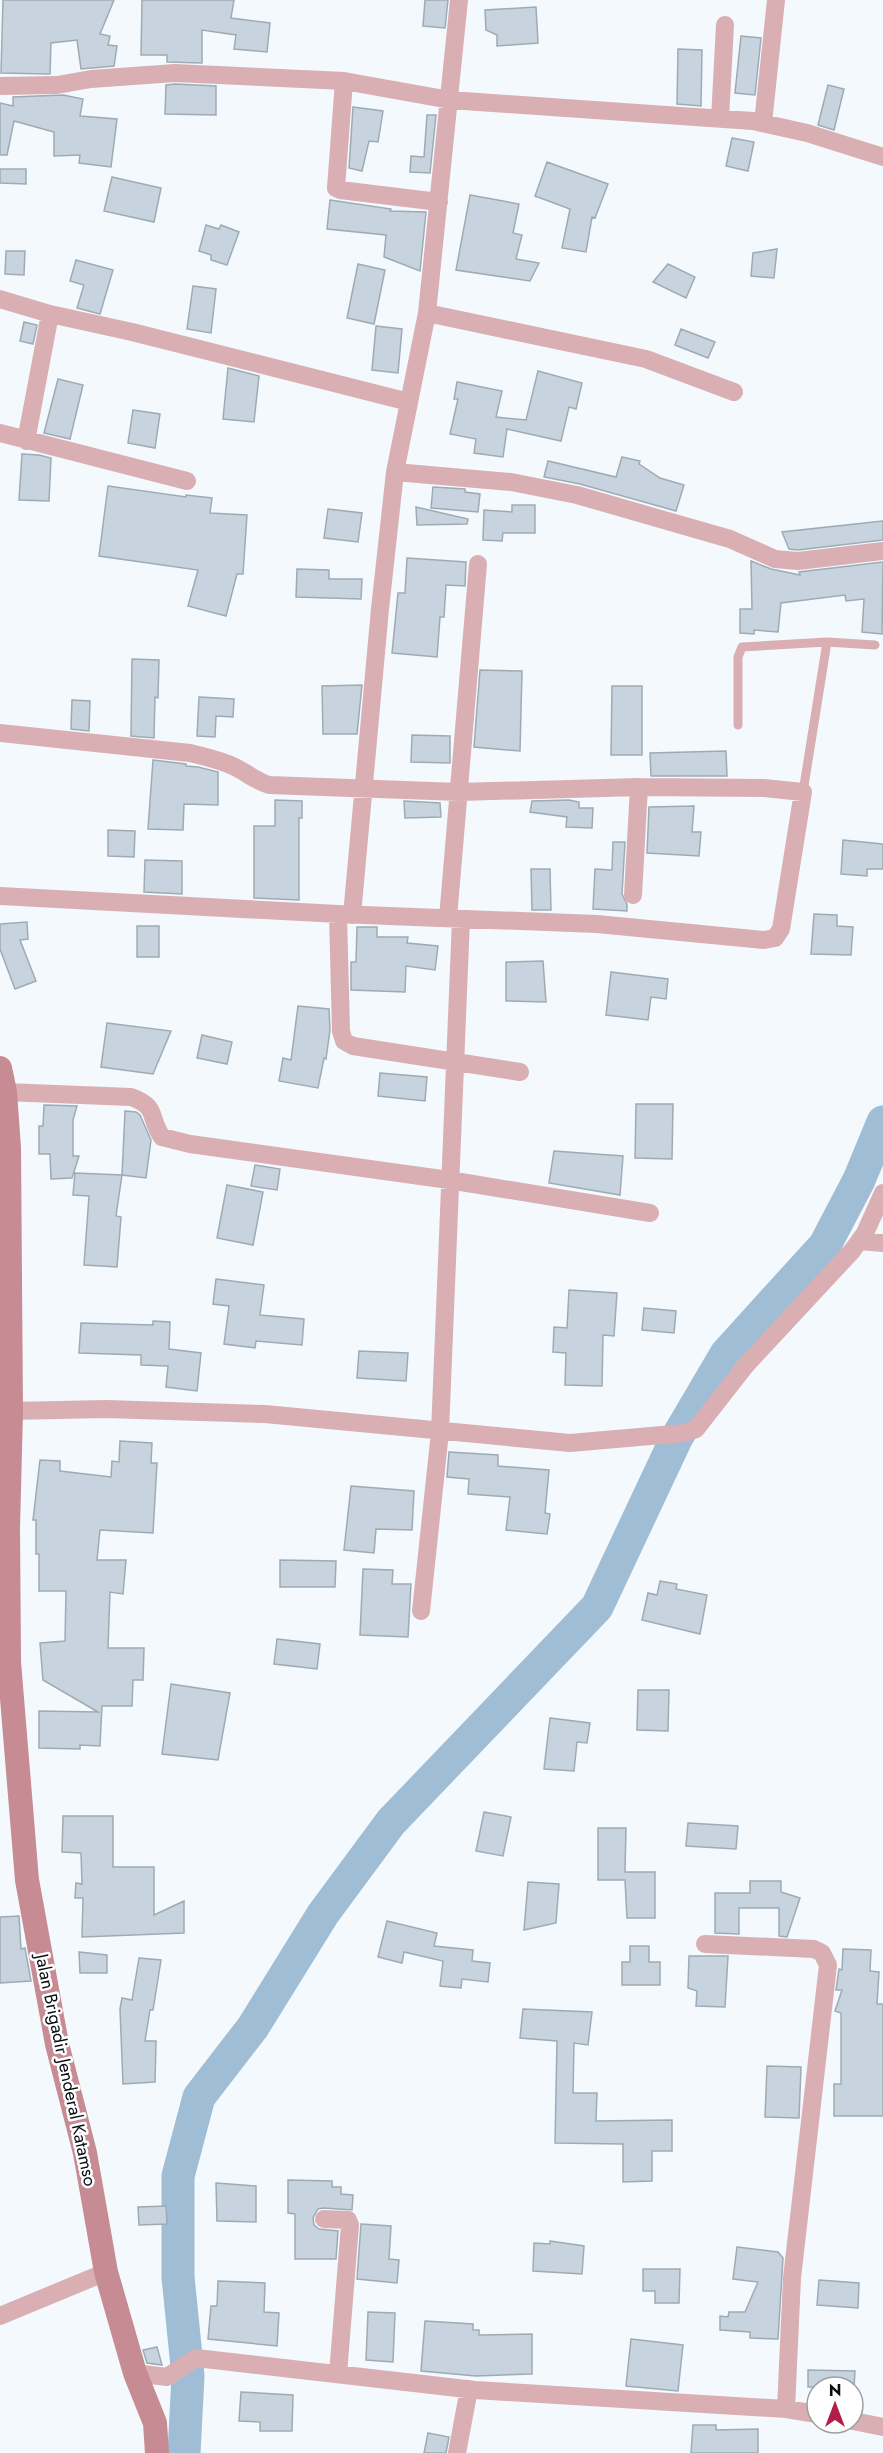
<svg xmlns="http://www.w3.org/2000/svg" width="883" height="2453" viewBox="0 0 883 2453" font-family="Jost,sans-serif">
<rect width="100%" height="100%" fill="#f3f9fd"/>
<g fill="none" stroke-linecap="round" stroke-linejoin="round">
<path stroke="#9fbdd5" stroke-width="33" d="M184,2453L188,2376L178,2277V2176L199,2097L253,2027L323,1914L391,1822L597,1607L676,1439L726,1354L825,1245L859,1180L883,1122"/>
</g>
<path fill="#c7d4df" stroke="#9eabb5" stroke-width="1.5" d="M3,0H114L100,34L110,36L108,45L117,46L114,66L81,69L77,40L51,43L50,74L1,73Z
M142,0H234L231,18L270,23L267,52L234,49L236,35L202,30V63L167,62V55H141Z
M425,0H448L445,28L423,26Z
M536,7L538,43L497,46V35L486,30L485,10Z
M741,36L761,38L755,95L735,93Z
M678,49L702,50L701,106L677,104Z
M175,84L216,86V115L165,114L166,85Z
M828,85L844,89L834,130L818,125Z
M63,95L83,99L80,116L117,119L111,167L79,163L80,155L54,156V132L14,121L7,155H0V103L13,106V97Z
M353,107L383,111L378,142L369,141L362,171L349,168Z
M427,115H436L430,173L410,172L411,156L424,157Z
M732,138L754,142L748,171L726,166Z
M547,162L608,184L595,218L592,217L586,252L562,248L570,209L535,196Z
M0,169H26V184L0,183Z
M112,177L161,188L154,222L104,211Z
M470,195L519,204L513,233L522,235L516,259L539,263L530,281L456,270Z
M330,200L391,209L390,211L426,212L420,271L384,257L386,235L327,229Z
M206,225L219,229L221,225L239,232L227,265L211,260V255L199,251Z
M777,249L774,278L751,276L753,253Z
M6,251H25L24,275L5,274Z
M76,260L113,270L100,314L77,308L84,285L70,281Z
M358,264L385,270L374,324L347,318Z
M668,264L695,277L686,298L653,282Z
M193,286L216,289L211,333L187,329Z
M24,322L37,325L33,344L20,341Z
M376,326L402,329L398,373L372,370Z
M681,329L715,342L708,358L675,345Z
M228,368L259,376L254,422L223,419Z
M538,371L582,383L576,409L569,407L561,441L507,429L503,457L474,453L476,439L450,434L458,399H454L457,382L502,391L496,417L526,420Z
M58,379L83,385L70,439L44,433Z
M133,410L160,414L155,448L128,443Z
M22,454L39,455L51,458L49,501L19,500Z
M622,457L640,461L639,464L660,478L684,485L676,511L580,484L544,477L548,461L616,477Z
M108,486L186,497V495L212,498L210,513L247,515L243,574H237L226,616L188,606L198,570L99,556Z
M433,487L465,489V492L480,494L478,512L431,508Z
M512,505H535V533H503L502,541L483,540L484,510L512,512Z
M416,507L468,519L467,524L417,525Z
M328,509L362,513L358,542L324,538Z
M883,521V540L798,550L789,549L782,532Z
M407,558L466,562L465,586L446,585L444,617H440L437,657L392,653L398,593H405Z
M751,561L771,569L800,575L799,572L883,562L882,634L862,632L864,599L846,601L845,595L781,603L778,632L754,630V634L740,633V609H752Z
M297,569L329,570V579H362L361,599L296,597Z
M132,659L159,660L158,698L155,697L154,738L131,736Z
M480,670L522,671L520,751L474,747Z
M362,685L357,734H323L322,686Z
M612,686H642V755H611Z
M199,697L234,699L233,717L216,716L215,737L197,736Z
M72,700L90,701L89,731L71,729Z
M412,735L450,736V763L411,762Z
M726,751L727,776H651L650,753Z
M153,760L186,764V766L198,767L218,772V805L184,804L183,830L148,829Z
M275,800L302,801V818H299V900L254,898V826H275Z
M569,800L579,802V808H593L592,828L566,827L567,817L530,812L532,801Z
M404,801L440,803L441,817L405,818Z
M694,806L692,832H701L699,856L647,853L649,807Z
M108,830L135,831L134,857L108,856Z
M843,840L883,844V869H867V876L841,874Z
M613,842H625L622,894L627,904V911L593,909L595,869L612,870Z
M145,860L182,861V894L144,892Z
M531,869H550L551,910H532Z
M814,914L837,915V926L853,927L851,955L811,954Z
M27,922L28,939L20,940L36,981L15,989L0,949V924Z
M137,926H159V957H137Z
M357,927H377V937H408L407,943L438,946L435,970L406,966L405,992L351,990V962H356Z
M543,961L546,1002L506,1001V962Z
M611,972L668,979L666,999L651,997L648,1020L606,1015Z
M298,1006L329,1009L330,1030L326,1059L324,1058L318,1088L279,1081L283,1058L291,1060Z
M107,1023L171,1031L153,1074L101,1067Z
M202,1035L232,1042L227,1064L197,1058Z
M380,1073L427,1077L425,1101L378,1096Z
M636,1104H673L672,1159L635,1158Z
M44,1105L77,1106L73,1120V1156H79L72,1178L51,1179L50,1154H39V1126H43Z
M125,1111L136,1112L140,1115L151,1140L146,1178L122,1175Z
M554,1151L623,1156L620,1195L549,1183Z
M255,1165L280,1169L277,1190L251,1186Z
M75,1173L122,1175L116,1216L121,1217L117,1267L84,1265L89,1196L73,1195Z
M227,1185L263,1192L253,1245L217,1238Z
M216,1279L264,1285L260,1315L304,1319L302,1345L256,1341L255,1348L224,1344L229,1306L213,1304Z
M569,1290L617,1293L614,1336L603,1335L602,1386L565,1385L566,1353L553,1352L554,1327L567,1328Z
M644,1308L676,1311L674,1333L642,1330Z
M153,1321L170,1322L169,1349L201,1353L197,1391L166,1387L168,1366L141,1365V1355L79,1353L81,1323L153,1325Z
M359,1351L408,1353L406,1381L357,1378Z
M120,1441L152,1443L151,1463H157L153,1533L100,1530L97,1560H126L123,1594L110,1592L108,1648H144L143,1680H133L132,1706H102L100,1746L80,1745V1749L39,1748V1711L98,1712L43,1680L40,1643L65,1641L66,1591H39V1554H36V1520H33L40,1460L60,1461V1471L111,1477L112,1461L119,1462Z
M449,1452L498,1455V1466L549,1470L545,1513L550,1514L547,1534L506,1530L510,1497L468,1494L469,1479L447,1477Z
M351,1486L414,1491L412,1530L376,1529L374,1553L344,1550Z
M280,1560L336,1561L335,1587H280Z
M363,1569L393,1570L392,1584H411L408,1637L360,1635Z
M660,1581L677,1584L676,1589L707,1595L700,1634L642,1620L648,1593L657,1595Z
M277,1639L320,1644L317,1669L274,1664Z
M171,1684L230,1693L218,1760L162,1754Z
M638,1690H669L668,1731L637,1730Z
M550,1718L590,1723L587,1743L577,1742L574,1771L544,1769Z
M484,1812L511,1817L503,1856L476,1851Z
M63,1816H113V1867H154V1915L184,1901V1933L82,1937L83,1898H75L76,1883L82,1884L81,1853L62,1852Z
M688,1823L738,1826L736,1849L686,1846Z
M598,1828H626L625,1872H655V1918H627L625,1880H598Z
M750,1881H781V1892L800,1898L787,1937L779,1936V1908H739V1934L715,1933V1893H750Z
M528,1882L559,1884L556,1923L524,1930Z
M19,1916L21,1949L25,1948L31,1981L0,1983V1917Z
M387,1921L437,1933L434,1946L473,1950L472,1961L490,1963L488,1982L462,1979L461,1988L440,1986L443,1961L404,1952L402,1963L378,1957Z
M630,1946H649V1962H660V1985H622V1962H630Z
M843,1949L871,1950L870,1971L879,1972L877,2004H883V2116H834V2084H841V2013L835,2011L842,1990H836L839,1969L842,1970Z
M79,1952L107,1955V1973H80Z
M689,1956H728L725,2007L696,2006L697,1991L688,1988Z
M139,1958L161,1960L153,2010H150L145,2041H156L155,2082L123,2084L120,2009L122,1998L132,2000Z
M523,2009L592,2012L588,2045L574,2043L573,2093H597L596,2121L672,2120V2151H652V2181L623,2182V2144L555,2143L557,2041L520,2038Z
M767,2066L801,2067L799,2118L765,2117Z
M288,2180L332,2181V2187H341V2194L353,2195L352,2210L324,2208L318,2209L313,2218L314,2225L319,2229L338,2231L336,2259H295V2214L288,2213Z
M216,2183L256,2186V2222L217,2221Z
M166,2206L167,2224L139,2225L138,2207Z
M361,2224L391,2226L389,2259L399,2260L397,2283L357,2279Z
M550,2241L584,2246L582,2274L533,2271L534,2243L550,2244Z
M737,2247L778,2252L783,2258L778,2339L750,2338V2332L720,2330V2316L728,2317L729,2312H745L758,2282L733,2279Z
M643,2269H680L679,2303H655V2291H643Z
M819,2280L859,2283L858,2308L817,2305Z
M218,2281L265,2283L264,2312L279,2313L277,2346L208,2339L211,2306H217Z
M368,2312L395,2313L393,2362L366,2360Z
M425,2321L473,2324V2330H479V2335L532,2334V2374L476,2376L421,2371Z
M631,2339L683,2345L678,2391L626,2386Z
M157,2347L162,2365L147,2363L143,2350Z
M808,2370L855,2371L854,2387H808Z
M241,2392L293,2395L292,2431H260V2422L239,2421Z
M693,2425H716V2430L758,2429V2453H691Z
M428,2433L449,2437L446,2453H424Z"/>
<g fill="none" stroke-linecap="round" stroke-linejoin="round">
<path stroke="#d9afb4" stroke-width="9" d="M827,642L875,645
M738,725V657L742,647L827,642L803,792"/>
<path stroke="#d9afb4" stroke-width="18" d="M344,81L336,188L340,190L439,202
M0,86L57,85L91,79L175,73L344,81L450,100L753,121L807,133L883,157
M720,119L725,25
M763,123L776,0
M0,299L50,314
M427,313L646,359L734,392
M0,433L187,481
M26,441L50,314L132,332L409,402
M395,472L511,482L577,495L730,539L775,559L798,561L883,551
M0,733L190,753C206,757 221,760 235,767C247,773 256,781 269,785L459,792L639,787L764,788L803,792L781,929L775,938L764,940L597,924L338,914L0,896
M633,895L639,787
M338,914L341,1031L344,1041L353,1046L520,1072
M352,915L380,609L395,472L427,313L459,0
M448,918L478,564
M5,1092L131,1097C159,1107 148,1117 162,1137L190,1144L449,1180L650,1213
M859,1241L883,1243
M11,1411L106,1409L265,1414L570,1443L685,1433L696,1429L746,1365L852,1251L865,1233L883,1193
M421,1611L440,1432L461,919
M705,1944L814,1949L822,1953L828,1965L792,2278L786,2409
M324,2219L348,2220L350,2225L338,2374
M0,2316L106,2272
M135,2373L167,2377L196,2358L475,2390L786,2409L817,2414
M853,2421L883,2427
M457,2453L469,2389"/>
<path stroke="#c78b93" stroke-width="24" d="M0,1068L5,1092L9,1148L11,1411L8,1528L9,1662L27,1880L57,2044L85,2153L106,2272L135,2373L155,2423L157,2453"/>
</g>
<g text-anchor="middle" stroke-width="5" stroke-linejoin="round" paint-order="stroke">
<g font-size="18" fill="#090d11" stroke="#fff">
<text transform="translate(66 2070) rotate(78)" y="6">Jalan Brigadir Jenderal Katamso</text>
</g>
</g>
<g transform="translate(835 2405)"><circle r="28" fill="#ffffff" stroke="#9d9ea0" stroke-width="1.5"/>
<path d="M0-4.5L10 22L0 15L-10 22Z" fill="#b01e4a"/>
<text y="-9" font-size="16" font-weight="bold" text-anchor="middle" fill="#090d11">N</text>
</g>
</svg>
